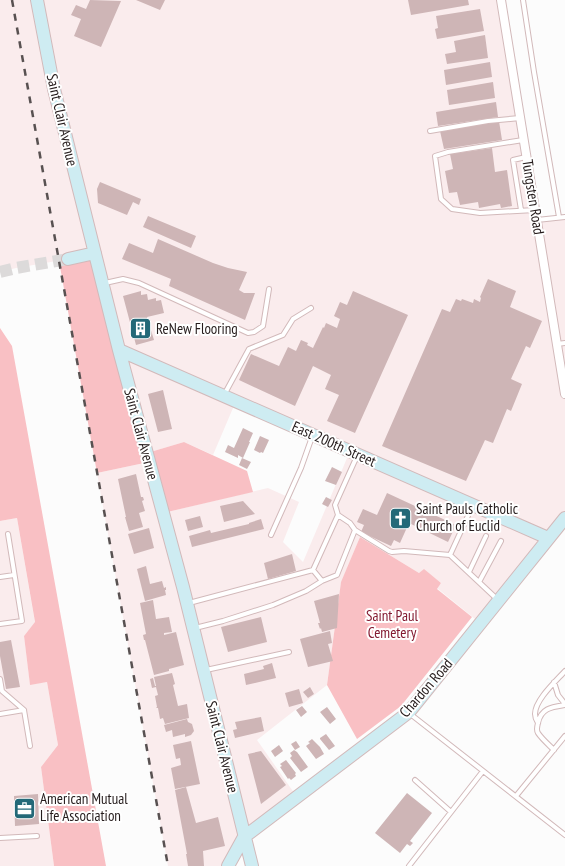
<svg xmlns="http://www.w3.org/2000/svg" width="565" height="866" viewBox="0 0 565 866" font-family="'PT Sans Narrow',sans-serif">
<rect width="100%" height="100%" fill="#fcfcfc"/>
<path fill="#faeced" d="M0,0H501L537,220H565V518L480,623L437,588L441,583L424,570L419,573L360,537L341,583L327,685L257,740L297,797L244,837L228,866H168L97,473L149,462L163,513L268,488L299,502L283,542L303,562L350,451L236,401L213,455L184,442L147,453L68,259L16,268L0,272Z
M17,518L35,623L24,636L30,684L47,682L58,745L41,767L54,866H0V521Z"/>
<path fill="#f9c0c4" d="M95,253L147,453L184,442L247,471L253,492L163,513L149,462L97,473L59,261Z
M0,328L12,346L106,866H54L41,767L58,745L47,682L30,685L24,636L35,622L17,518L0,521Z
M360,537L419,573L424,569L441,583L437,589L472,617L401,706L357,739L327,685L341,582Z"/>
<path fill="#ceb5b6" d="M90,0L121,1L101,47L74,36L81,19L71,15L76,5L86,9Z
M136,0H165L160,10Z
M408,0H468L469,5L411,15Z
M480,9L484,31L437,39L435,29L438,28L436,16Z
M485,35L488,58L447,64L445,54L456,52L454,41Z
M490,62L492,77L446,85L444,70Z
M493,82L495,98L449,105L447,90Z
M496,102L498,117L438,126L436,112Z
M499,121L502,140L444,149L440,131Z
M492,148L495,172L507,170L512,206L501,208L500,204L479,208L478,202L460,205L457,192L449,193L445,171L453,169L450,154Z
M100,182L141,199L139,205L133,202L127,215L98,203L97,189Z
M148,216L196,236L191,248L143,227Z
M158,239L213,263L228,268L247,272L239,290L244,293H255L245,320L169,286L171,279L122,259L129,243L153,253Z
M488,279L516,291L510,307L542,321L530,348L526,346L511,379L522,384L511,411L507,409L493,443L485,440L466,481L382,446L442,309L450,312L456,299L461,301L462,299L473,303L474,299L480,302L481,298L480,297Z
M141,291V295L147,294L148,300L156,298V301L161,300L164,313L147,317L154,340L136,345L123,296Z
M353,291L408,315L355,433L327,421L339,395L325,389L331,375L313,366L295,406L239,380L251,354L279,366L288,347L296,351L301,340L308,343L307,345L313,348L323,327L324,328L326,323L337,328L340,319L334,316L340,302L347,305Z
M163,390L172,429L158,432L148,394Z
M243,428L253,433L249,442H250L243,458L238,455V458L225,452L228,445L234,448Z
M260,436L269,440L263,453L261,452L260,453L254,450Z
M242,458L251,462L247,469L239,465Z
M332,467L342,472L336,485L325,481Z
M136,474L141,497H143L144,500L142,501L145,511L139,513L143,527L129,531L125,517H126L118,479Z
M387,493L456,525L448,542L409,523L400,543L394,540L391,546L361,532L364,525L357,522L363,509L377,515Z
M326,497L332,500L328,507L322,504Z
M243,501L255,514L224,522L220,506Z
M200,516L203,527L188,531L185,520Z
M261,519L264,529L192,547L189,536L210,530L211,533L249,524V523Z
M149,528L154,548L134,554L128,534Z
M292,554L296,571L268,579L264,563Z
M146,566L150,584L162,581L164,588L166,587V590H165L166,595L145,601L137,569Z
M339,594L337,628L322,632L321,628L320,629L318,623H320L314,601Z
M153,600L156,619L169,617L172,632L164,633V635L176,632L184,665L169,669V671L154,675L145,640H144L143,635L146,634L140,603Z
M261,617L267,642L228,652L221,627Z
M330,631L332,643L328,644L333,661L308,667L300,639Z
M11,640L20,687L6,689L0,656V642Z
M272,663L276,678L246,685L244,674L264,669L263,666Z
M172,673L175,684L173,685L178,706L187,704L189,718L165,724L163,718L160,719L158,708H157L156,707H157L155,696L158,695L156,687L152,688L150,679L153,678L155,686H156L154,677Z
M310,687L314,694L308,698L303,692Z
M299,689L303,703L289,707L285,693Z
M302,706L307,712L301,717L296,710Z
M327,707L336,719L330,724L320,712Z
M261,717L264,731L235,738L233,730L237,729L235,722Z
M187,719L188,722L192,724L194,731L191,735L185,737V734L173,737L172,730L166,732L164,725Z
M326,734L335,746L329,750L320,739V738Z
M312,739L320,747L324,754L316,759L306,746L310,743L308,742Z
M191,741L200,784L175,789L171,768L181,765L180,758L176,759L173,745Z
M296,741L300,747L295,750L291,744Z
M279,745L283,751L275,757L271,751Z
M294,750L297,752L308,767L301,772L290,758L292,756L290,753Z
M261,751L286,785L261,804L248,754Z
M286,760L296,773L295,774L296,776L291,780L289,778L288,779L280,767L282,766L280,764Z
M186,787L196,823L218,817L225,846L203,851L204,866H188L186,854H187L175,790Z
M407,793L432,813L410,841L413,843L410,846L407,844L400,853L375,833Z
M38,794L39,824L15,826L14,796Z"/>
<g fill="none" stroke-linecap="round" stroke-linejoin="round">
<path stroke="#dcdada" stroke-width="12" stroke-dasharray="12 6" stroke-linecap="butt" d="M0,272L16,268L68,259"/>
<defs>
<path id="lane" d="M523,0L534,72L559,217
M430,131L488,121L520,118
M523,140L448,152L435,156L441,199L452,209L480,213L535,210
M521,210L513,160L526,157
M537,220L565,217
M105,283L123,279L139,283L248,333L254,332L263,326L269,289
M557,344L565,343
M224,395L249,349L283,335L293,319L311,308
M355,530L389,551L392,552L404,551L450,555L498,600
M271,535L301,468L312,437
M450,555L472,507
M313,570L322,581
M469,572L486,536
M0,577L14,575
M479,582L501,541
M189,603L313,570L338,515
M0,624L22,621L8,534
M195,628L223,621L273,605L306,591L322,581L337,575L355,530L350,523L338,515L335,505L357,456
M206,670L289,652
M0,679L2,691L24,710
M554,682L558,695L565,704
M409,713L565,835
M0,714L24,710L30,746
M538,723C536,720 535,718 535,714C535,700 556,681 565,671
M554,750C549,745 542,739 538,733C536,730 537,727 538,723C541,708 552,707 565,705
M415,780L451,812
M516,796L565,736
M0,838L37,836
M409,866L483,771"/>
<path id="street" d="M501,0L565,394"/>
<path id="secondary" d="M37,0L54,89L119,350L183,587L252,866
M68,259L95,253
M119,350L548,538
M228,866L244,837L409,712L565,518"/>
</defs>
<use href="#lane" stroke="#d2b9ba" stroke-width="6"/>
<use href="#street" stroke="#d2b9ba" stroke-width="10"/>
<use href="#secondary" stroke="#d2b9ba" stroke-width="14"/>
<use href="#lane" stroke="#fff" stroke-width="4"/>
<use href="#street" stroke="#fff" stroke-width="8"/>
<use href="#secondary" stroke="#ceecf2" stroke-width="12"/>
<path stroke="#585151" stroke-width="2.5" stroke-dasharray="7 7" stroke-linecap="butt" d="M12,0L168,866"/>
</g>
<defs>
<symbol id="building-square" viewBox="-11 -11 22 22"><rect x="-9" y="-9" width="18" height="18" rx="4" fill="#236978" stroke="#fff"/><path d="M-4-6H4V6H1V3H-1V6H-4ZM-2.5-4.3h1.7v1.8h-1.7ZM.8-4.3h1.7v1.8H.8ZM-2.5-1h1.7V.8h-1.7ZM.8-1h1.7V.8H.8Z" fill="#fff"/></symbol>
<symbol id="church-square" viewBox="-11 -11 22 22"><rect x="-9" y="-9" width="18" height="18" rx="4" fill="#236978" stroke="#fff"/><path d="M-1.2-6h2.4v3.5h3.3v2.4h-3.3V6h-2.4V-.1h-3.3v-2.4h3.3Z" fill="#fff"/></symbol>
<symbol id="office-square" viewBox="-11 -11 22 22"><rect x="-9" y="-9" width="18" height="18" rx="4" fill="#236978" stroke="#fff"/><path d="M-6-3h4V-5.5h4V-3h4V5H-6ZM-1-4.5V-3h2v-1.5ZM-6 0V1H6V0Z" fill="#fff"/></symbol>
</defs>
<g fill-rule="evenodd">
<use href="#building-square" x="128" y="316" width="25" height="25"/>
<use href="#church-square" x="388" y="506" width="25" height="25"/>
<use href="#office-square" x="12" y="796" width="25" height="25"/>
</g>
<g text-anchor="middle" stroke-width="4" stroke-linejoin="round" paint-order="stroke">
<g font-size="15" fill="#251c1c" stroke="#fff">
<text transform="translate(62 120) rotate(77)" y="5">Saint Clair Avenue</text>
<text transform="translate(533 197) rotate(81)" y="5">Tungsten Road</text>
<text transform="translate(141 434) rotate(75)" y="5">Saint Clair Avenue</text>
<text transform="translate(334 444) rotate(24)" y="5">East 200th Street</text>
<text transform="translate(426 688) rotate(-49)" y="5">Chardon Road</text>
<text transform="translate(222 747) rotate(76)" y="5">Saint Clair Avenue</text>
</g>
<g font-size="15" fill="#251c1c" stroke="#fff" text-anchor="start">
<text x="156" y="334">ReNew Flooring</text>
<text x="416" y="514">Saint Pauls Catholic<tspan x="416" dy="17">Church of Euclid</tspan></text>
<text x="40" y="804">American Mutual<tspan x="40" dy="17">Life Association</tspan></text>
</g>
<g font-size="15" fill="#831a31" stroke="#fff">
<text x="392" y="621">Saint Paul<tspan x="392" dy="17">Cemetery</tspan></text>
</g>
</g>
</svg>
